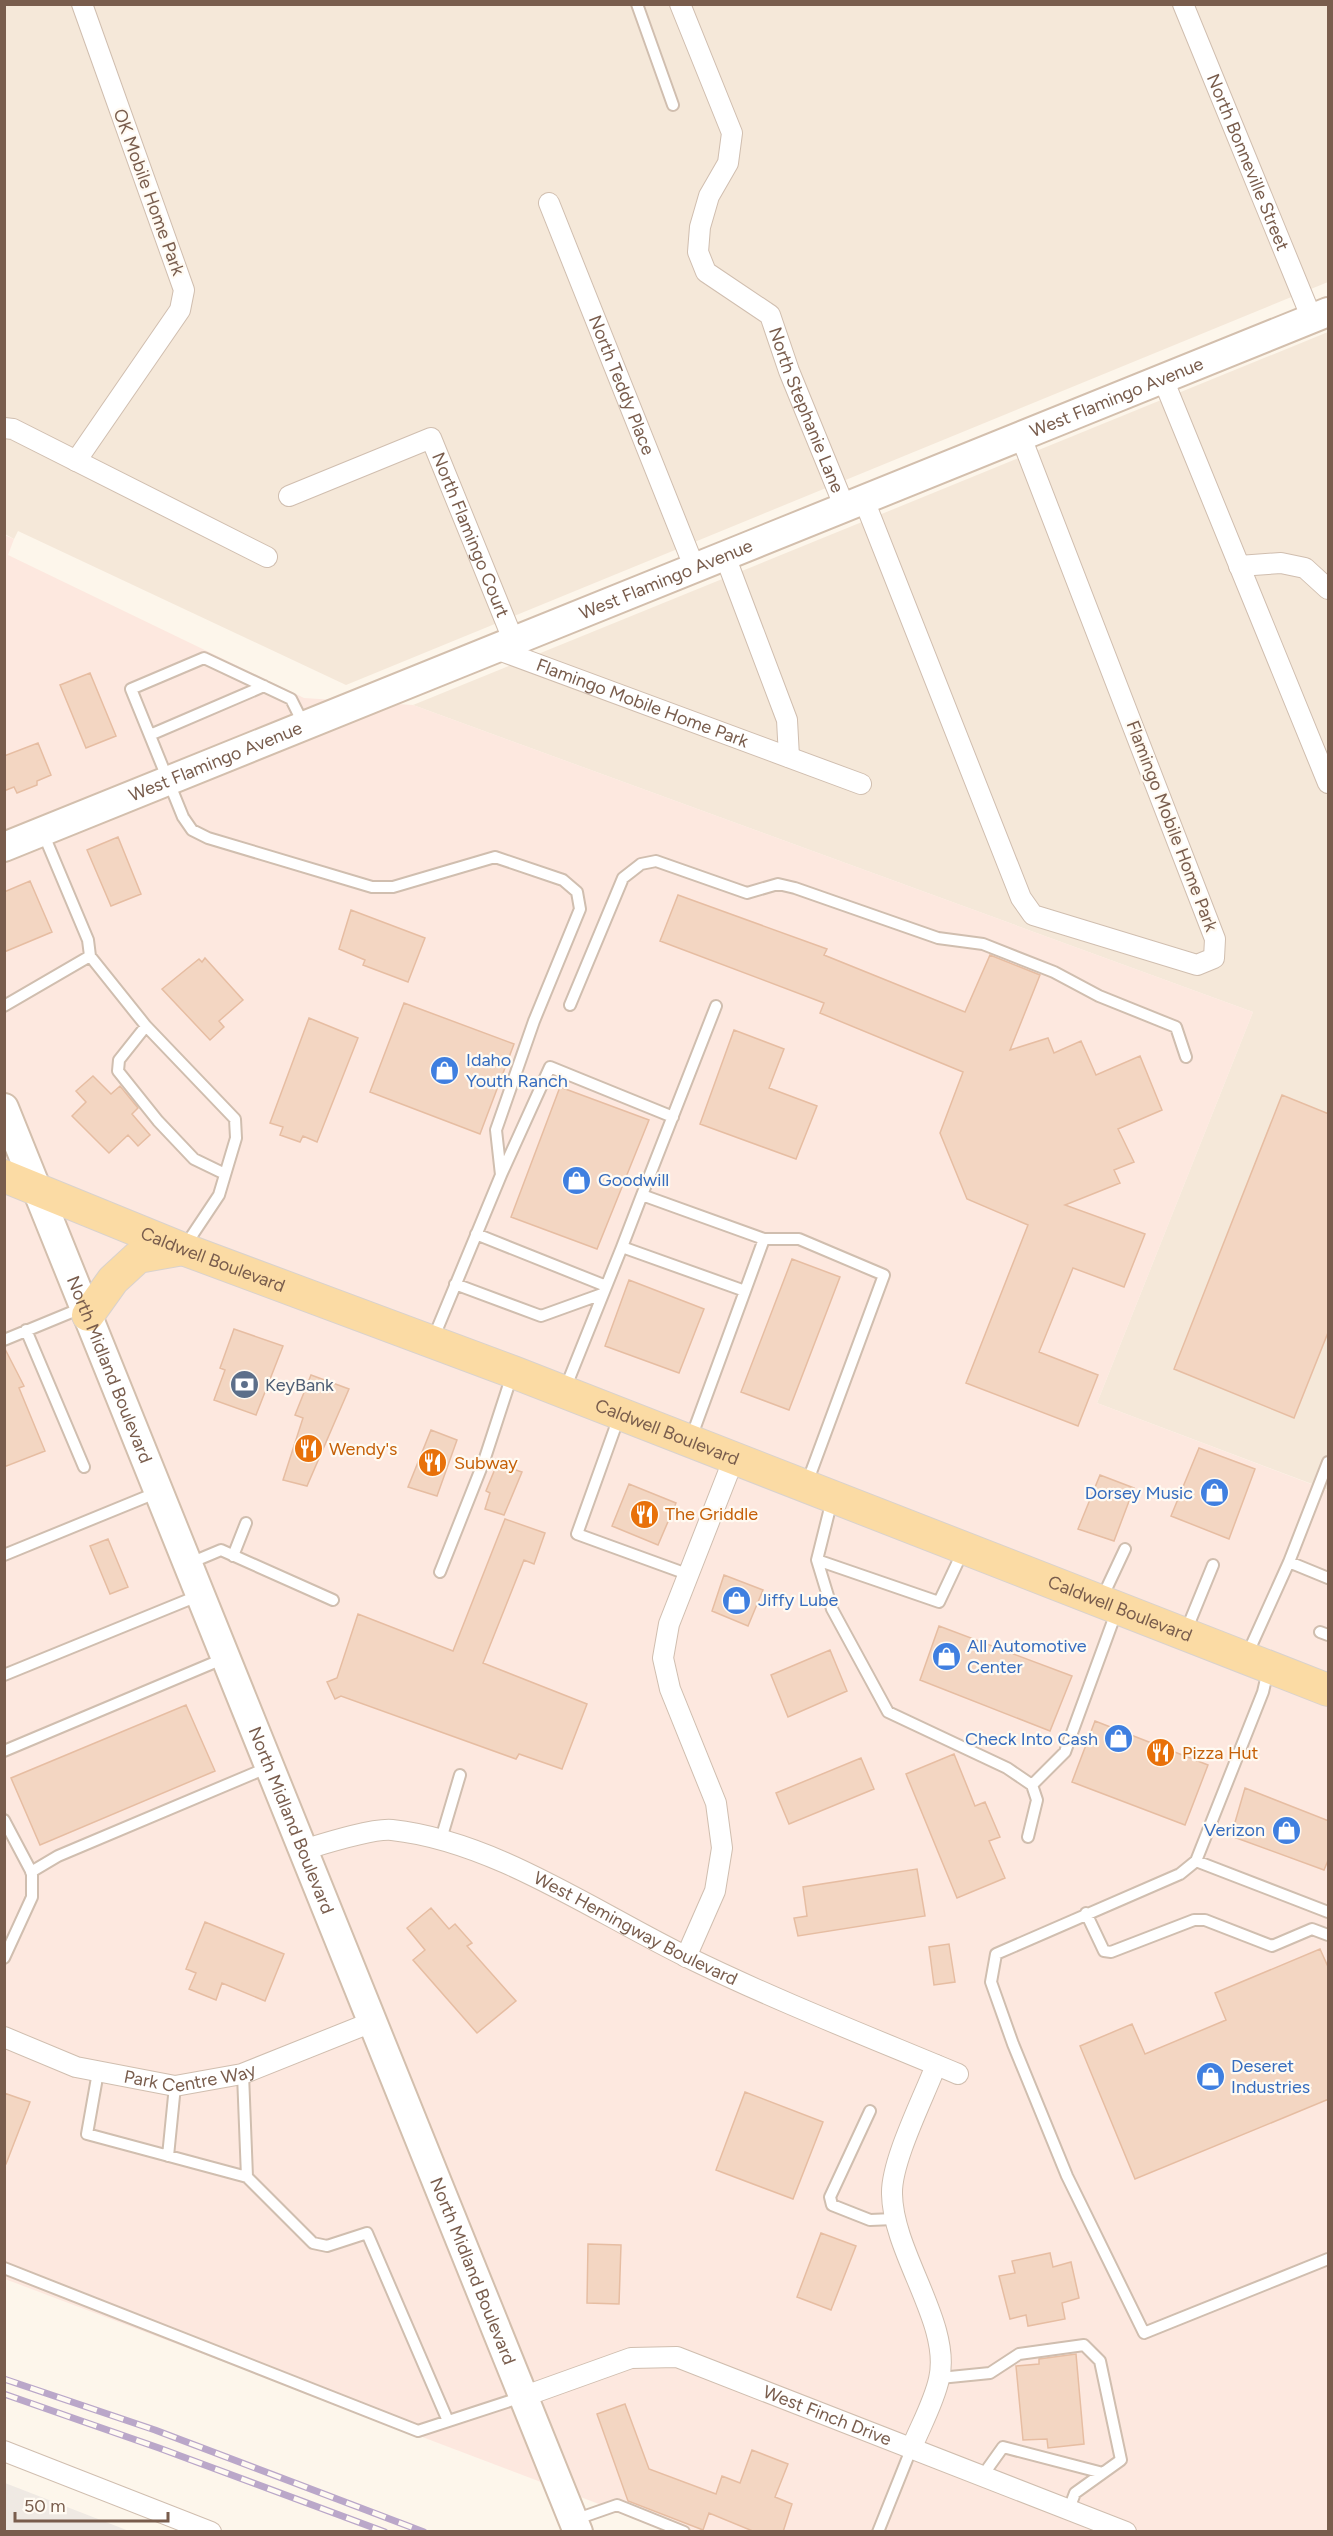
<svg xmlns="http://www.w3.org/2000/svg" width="1333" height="2536" viewBox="0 0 1333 2536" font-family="Figtree,sans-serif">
<rect width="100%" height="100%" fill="#fdf6eb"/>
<path fill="#f5e8d9" d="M5,5H1328V282L346,685L18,531L14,539L5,534Z
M1328,332V1490L1097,1403L1253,1012L413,705Z"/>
<path fill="#fde8df" d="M4,535L14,539L8,555L304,698L413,705L1253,1012L1097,1403L1327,1490L1328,1488V2531H670L5,2279Z"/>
<path fill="#efe9e3" d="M5,2483L129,2531H5Z"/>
<path fill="#f3d6c2" stroke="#e6bda2" stroke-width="1.5" d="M90,673L116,736L86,748L60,685Z
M38,743L51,775L37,781V785L17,793L14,787L4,791V756Z
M118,837L141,894L111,906L87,850Z
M30,881L52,932L4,952V892Z
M678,895L827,949L824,955L965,1012L990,955L1040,975L1010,1050L1048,1038L1054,1053L1081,1041L1096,1075L1140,1056L1162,1110L1118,1129L1134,1162L1114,1170L1120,1183L1065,1205L1145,1234L1124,1287L1073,1268L1039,1352L1098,1375L1078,1426L966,1383L1028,1225L967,1199L940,1133L963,1072L820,1013L824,1003L660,941Z
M351,910L425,938L408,982L363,965L365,960L339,949Z
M205,958L243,1000L219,1021L224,1027L210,1040L162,989L199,959L202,962Z
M404,1003L514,1044L480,1134L370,1092Z
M309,1018L358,1038L317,1142L303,1136L300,1142L280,1135L283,1127L270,1123Z
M734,1030L784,1049L769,1088L817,1106L796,1159L700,1124Z
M93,1076L111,1094L120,1086L138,1108L132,1114L150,1135L138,1146L128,1135L109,1153L72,1116L86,1102L76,1091Z
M560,1087L649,1120L597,1249L511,1217Z
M1282,1095L1329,1114V1330L1294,1418L1174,1369Z
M792,1259L840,1277L789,1410L741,1392Z
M629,1280L704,1309L679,1373L605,1346Z
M234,1329L283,1346L256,1415L214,1400L225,1370L220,1368Z
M4,1347L24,1386L19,1388L45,1451L4,1467Z
M311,1375L349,1389L307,1486L283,1480L303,1418L295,1415Z
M431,1430L457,1440L437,1496L408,1487Z
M1199,1448L1255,1469L1229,1539L1171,1516Z
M497,1464L522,1472L504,1515L485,1509L490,1493L486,1491Z
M1100,1475L1134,1488L1114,1541L1078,1529Z
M629,1484L676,1503L658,1545L612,1526Z
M505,1519L545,1533L534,1564L524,1560L483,1663L587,1704L562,1769L519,1754L516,1759L341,1696L335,1699L327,1682L337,1678L358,1614L453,1651Z
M108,1539L128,1587L110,1594L90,1546Z
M724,1575L763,1590L748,1626L712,1611Z
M939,1626L1072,1676L1050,1731L920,1680Z
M830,1650L847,1691L788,1717L771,1675Z
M186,1705L215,1771L40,1845L11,1778Z
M1095,1721L1208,1765L1185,1825L1072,1782Z
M954,1754L975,1806L985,1802L1000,1837L989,1841L1005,1878L957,1898L906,1774Z
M861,1758L874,1789L789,1824L776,1793Z
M1245,1788L1329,1821V1858L1324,1870L1231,1836Z
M917,1869L925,1916L798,1936L794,1918L807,1916L803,1887Z
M431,1908L449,1929L455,1924L472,1943L467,1946L516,2001L477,2033L413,1960L425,1950L407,1928Z
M205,1922L284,1954L265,2001L222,1983L216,2000L189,1989L196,1973L186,1969Z
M949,1944L955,1982L934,1985L929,1947Z
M1320,1949L1329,1969V2099L1135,2179L1080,2046L1132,2024L1145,2054L1226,2020L1215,1993Z
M745,2092L823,2122L793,2199L716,2170Z
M4,2093L30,2102L6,2164H4Z
M821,2233L856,2246L831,2310L797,2297Z
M588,2244L621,2245L619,2304L587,2303Z
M1050,2253L1053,2267L1071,2262L1079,2298L1062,2303L1065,2319L1028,2326L1026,2315L1010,2319L999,2276L1015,2273L1012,2261Z
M1076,2354L1084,2444L1048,2448L1047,2439L1023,2440L1016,2366L1039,2364V2359Z
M625,2404L649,2469L716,2494L722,2476L740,2483L752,2450L788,2464L775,2497L792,2504L783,2532H755L709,2513L703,2530L628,2501L597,2414Z"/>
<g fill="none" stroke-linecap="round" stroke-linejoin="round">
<defs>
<path id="lane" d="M637,4L673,105
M304,725L291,699L204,658L131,689L183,817L192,830L208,838L372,887H393L495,857L563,880L577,892L580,909L534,1021L496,1130L501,1175L433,1339
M150,735L264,686
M90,956L146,1026L235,1119L236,1138L219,1195L185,1246
M570,1005L623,878L641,864L656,861L747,893L778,884L795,888L938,938L983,944L1054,972L1099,996L1176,1027L1186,1057
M4,1006L90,956L88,940L43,833
M716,1006L642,1195L764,1239H799L884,1275L807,1483
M146,1026L119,1060L118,1071L158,1121L194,1159L225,1174
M501,1175L550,1067L673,1117
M476,1234L606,1286
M622,1247L642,1195
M455,1284L541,1316L602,1294
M745,1291L764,1239
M26,1330L84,1467
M4,1340L84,1307
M565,1389L622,1247L745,1291L691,1438
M619,1417L577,1534L687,1574
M832,1500L817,1560L832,1609L888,1712L1007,1768L1032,1785L1037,1800L1028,1837
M4,1555L158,1492
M233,1556L246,1523
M817,1560L939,1602L963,1551
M1289,1562L1328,1578
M190,1563L221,1550L333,1600
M440,1572L484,1461L512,1375
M1102,1598L1125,1549
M1186,1631L1213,1565
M1320,1632L1328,1635
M1247,1655L1289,1562L1328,1462
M4,1675L200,1595
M4,1751L225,1658
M1032,1785L1065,1752L1117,1610
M4,1820L32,1873V1897L4,1958
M441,1839L460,1775
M1196,1861L1263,1692L1268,1670
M31,1872L58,1856L269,1767
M1328,1912L1196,1861L1180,1874L996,1954L991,1982L1013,2044L1067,2176L1144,2333L1328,2259
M1086,1913L1104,1951L1111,1952L1194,1920H1205L1272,1946L1312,1929L1328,1935
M98,2072L87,2134L247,2177L243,2074
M870,2111L830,2197L832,2205L870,2220L894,2219
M168,2156L175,2086
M247,2177L313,2243L327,2246L367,2233L448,2421
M4,2268L418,2431L522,2397
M940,2378L990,2373L1019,2354L1084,2345L1100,2361L1121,2460L1075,2493L1069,2509
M983,2475L1003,2447L1103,2473
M574,2520L617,2505L684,2532
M878,2532L912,2447"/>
<g id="street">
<path id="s1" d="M680,4L732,133L728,163L709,196L700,227L698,252L706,272L770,315L789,371L845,508"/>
<path id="s2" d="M1183,4L1312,319"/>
<path id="s3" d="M549,203L695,569"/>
<path d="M1163,379L1328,783"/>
<path d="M4,428L13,429L267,557"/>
<path d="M76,461L180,310L184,290L82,4"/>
<path id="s4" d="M289,496L431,438L514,642"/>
<path d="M864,500L1021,898L1033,915L1197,965L1214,958L1215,939L1021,437"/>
<path d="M725,556L787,720L789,757"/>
<path d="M1239,566L1281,563L1305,568L1328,589"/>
<path id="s5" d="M496,649L861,784"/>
<path id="s6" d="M303,1850C323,1844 373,1828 392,1830C494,1841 595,1912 687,1957C775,2000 867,2036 958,2074"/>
<path d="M686,1957L715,1891L722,1848L716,1803L670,1689L663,1658L669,1624L734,1458"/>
<path id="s7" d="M4,2037L76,2067L175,2086L242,2074L372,2022"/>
<path id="s8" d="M525,2396L631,2358L677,2357L1126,2532"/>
<path d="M912,2447C921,2425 934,2402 939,2379C952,2324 893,2254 892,2194C891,2161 924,2097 936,2065"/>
<path d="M4,2451L211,2532"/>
</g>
<g id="secondary">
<path id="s9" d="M4,847L1328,312"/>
<path id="s10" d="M4,1108L578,2532"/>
</g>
<g id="primary">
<path id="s11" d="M4,1176L183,1249L513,1372L1328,1690"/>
<path d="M88,1315L113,1280L138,1257L183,1249"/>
</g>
</defs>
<use href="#lane" stroke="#d0beaf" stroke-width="14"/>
<use href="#street" stroke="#d0beaf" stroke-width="22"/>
<use href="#secondary" stroke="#d3bfad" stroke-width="32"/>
<use href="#primary" stroke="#d9d2cd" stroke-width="34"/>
<use href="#lane" stroke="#fff" stroke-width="10"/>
<use href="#street" stroke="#fff" stroke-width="20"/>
<use href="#secondary" stroke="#fff" stroke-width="28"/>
<use href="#primary" stroke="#fbdba4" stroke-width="32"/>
<defs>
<path id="rail" d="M4,2379L155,2430L424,2532
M4,2394L159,2448L385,2532"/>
</defs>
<use href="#rail" stroke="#baa7c9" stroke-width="7"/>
<use href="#rail" stroke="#fffaf2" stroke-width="4.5" stroke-dasharray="14" stroke-linecap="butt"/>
</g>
<defs>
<symbol id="shop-disc" viewBox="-11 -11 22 22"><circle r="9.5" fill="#3f7fe0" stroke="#fffaf2"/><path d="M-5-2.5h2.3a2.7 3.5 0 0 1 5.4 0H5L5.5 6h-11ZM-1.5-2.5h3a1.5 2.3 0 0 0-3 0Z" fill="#fff"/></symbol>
<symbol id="bank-disc" viewBox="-11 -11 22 22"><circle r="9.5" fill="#5c6f8a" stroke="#fffaf2"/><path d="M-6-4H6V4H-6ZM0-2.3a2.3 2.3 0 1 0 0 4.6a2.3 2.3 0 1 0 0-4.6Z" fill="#fff"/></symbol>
<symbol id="restaurant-disc" viewBox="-11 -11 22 22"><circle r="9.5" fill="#e8710a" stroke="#fffaf2"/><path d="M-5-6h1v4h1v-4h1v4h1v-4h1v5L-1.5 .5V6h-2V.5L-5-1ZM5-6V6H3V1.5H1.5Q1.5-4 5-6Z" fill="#fff"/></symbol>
</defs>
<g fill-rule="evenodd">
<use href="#shop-disc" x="428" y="1054" width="33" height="33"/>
<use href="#shop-disc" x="560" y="1164" width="33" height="33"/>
<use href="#bank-disc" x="228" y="1368" width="33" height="33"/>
<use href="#restaurant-disc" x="292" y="1432" width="33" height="33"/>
<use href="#restaurant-disc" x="416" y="1446" width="33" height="33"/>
<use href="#shop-disc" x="1198" y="1476" width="33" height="33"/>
<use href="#restaurant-disc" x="628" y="1498" width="33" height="33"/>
<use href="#shop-disc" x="720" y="1584" width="33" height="33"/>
<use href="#shop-disc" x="930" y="1640" width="33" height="33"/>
<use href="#shop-disc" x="1102" y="1722" width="33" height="33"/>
<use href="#restaurant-disc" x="1144" y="1736" width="33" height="33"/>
<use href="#shop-disc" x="1270" y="1814" width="33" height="33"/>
<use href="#shop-disc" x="1194" y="2060" width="33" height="33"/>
</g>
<g text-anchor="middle" stroke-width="4.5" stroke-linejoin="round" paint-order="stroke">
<g font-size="18" fill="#795d4d" stroke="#fffaf2">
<text dy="6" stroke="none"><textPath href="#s2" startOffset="171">North Bonneville Street</textPath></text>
<text transform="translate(149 192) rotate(70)" y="6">OK Mobile Home Park</text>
<text dy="6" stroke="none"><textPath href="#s3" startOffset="196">North Teddy Place</textPath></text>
<text dy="6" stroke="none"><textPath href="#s9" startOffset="1200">West Flamingo Avenue</textPath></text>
<text dy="6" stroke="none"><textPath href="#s1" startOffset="465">North Stephanie Lane</textPath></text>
<text dy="6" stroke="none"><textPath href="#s4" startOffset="258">North Flamingo Court</textPath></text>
<text dy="6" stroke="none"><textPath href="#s9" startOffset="714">West Flamingo Avenue</textPath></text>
<text dy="6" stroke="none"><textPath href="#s5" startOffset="156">Flamingo Mobile Home Park</textPath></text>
<text dy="6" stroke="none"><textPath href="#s9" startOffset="228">West Flamingo Avenue</textPath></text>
<text transform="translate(1172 826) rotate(69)" y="6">Flamingo Mobile Home Park</text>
<text dy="6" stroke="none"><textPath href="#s11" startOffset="225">Caldwell Boulevard</textPath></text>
<text dy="6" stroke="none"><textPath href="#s10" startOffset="282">North Midland Boulevard</textPath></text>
<text dy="6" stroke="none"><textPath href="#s11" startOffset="711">Caldwell Boulevard</textPath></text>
<text dy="6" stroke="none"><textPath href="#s11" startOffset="1197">Caldwell Boulevard</textPath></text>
<text dy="6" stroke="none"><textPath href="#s10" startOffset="768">North Midland Boulevard</textPath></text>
<text dy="6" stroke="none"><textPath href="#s6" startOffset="356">West Hemingway Boulevard</textPath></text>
<text dy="6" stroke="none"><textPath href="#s7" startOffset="194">Park Centre Way</textPath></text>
<text dy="6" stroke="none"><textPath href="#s10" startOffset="1254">North Midland Boulevard</textPath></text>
<text dy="6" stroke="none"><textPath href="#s8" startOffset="320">West Finch Drive</textPath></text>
</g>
<g font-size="18" fill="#366cbe" stroke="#fffaf2" text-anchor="start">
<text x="466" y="1066">Idaho<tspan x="466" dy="21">Youth Ranch</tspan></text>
<text x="598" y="1186">Goodwill</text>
<text x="1193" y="1499" text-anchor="end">Dorsey Music</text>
<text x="758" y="1606">Jiffy Lube</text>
<text x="967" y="1652">All Automotive<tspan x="967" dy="21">Center</tspan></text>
<text x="1098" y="1745" text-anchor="end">Check Into Cash</text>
<text x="1265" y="1836" text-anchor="end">Verizon</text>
<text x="1231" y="2072">Deseret<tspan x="1231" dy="21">Industries</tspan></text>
</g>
<g font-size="18" fill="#4e5e75" stroke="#fffaf2" text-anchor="start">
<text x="265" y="1391">KeyBank</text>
</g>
<g font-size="18" fill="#c56008" stroke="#fffaf2" text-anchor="start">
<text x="329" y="1455">Wendy's</text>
<text x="454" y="1469">Subway</text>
<text x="665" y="1520">The Griddle</text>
<text x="1182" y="1759">Pizza Hut</text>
</g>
</g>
<rect width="1333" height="2536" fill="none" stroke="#795d4d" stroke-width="12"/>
<path d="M15 2512v9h153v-9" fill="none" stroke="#795d4d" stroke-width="3"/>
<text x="24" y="2512" font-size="18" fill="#795d4d" stroke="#fffaf2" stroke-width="4.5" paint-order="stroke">50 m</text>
</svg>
